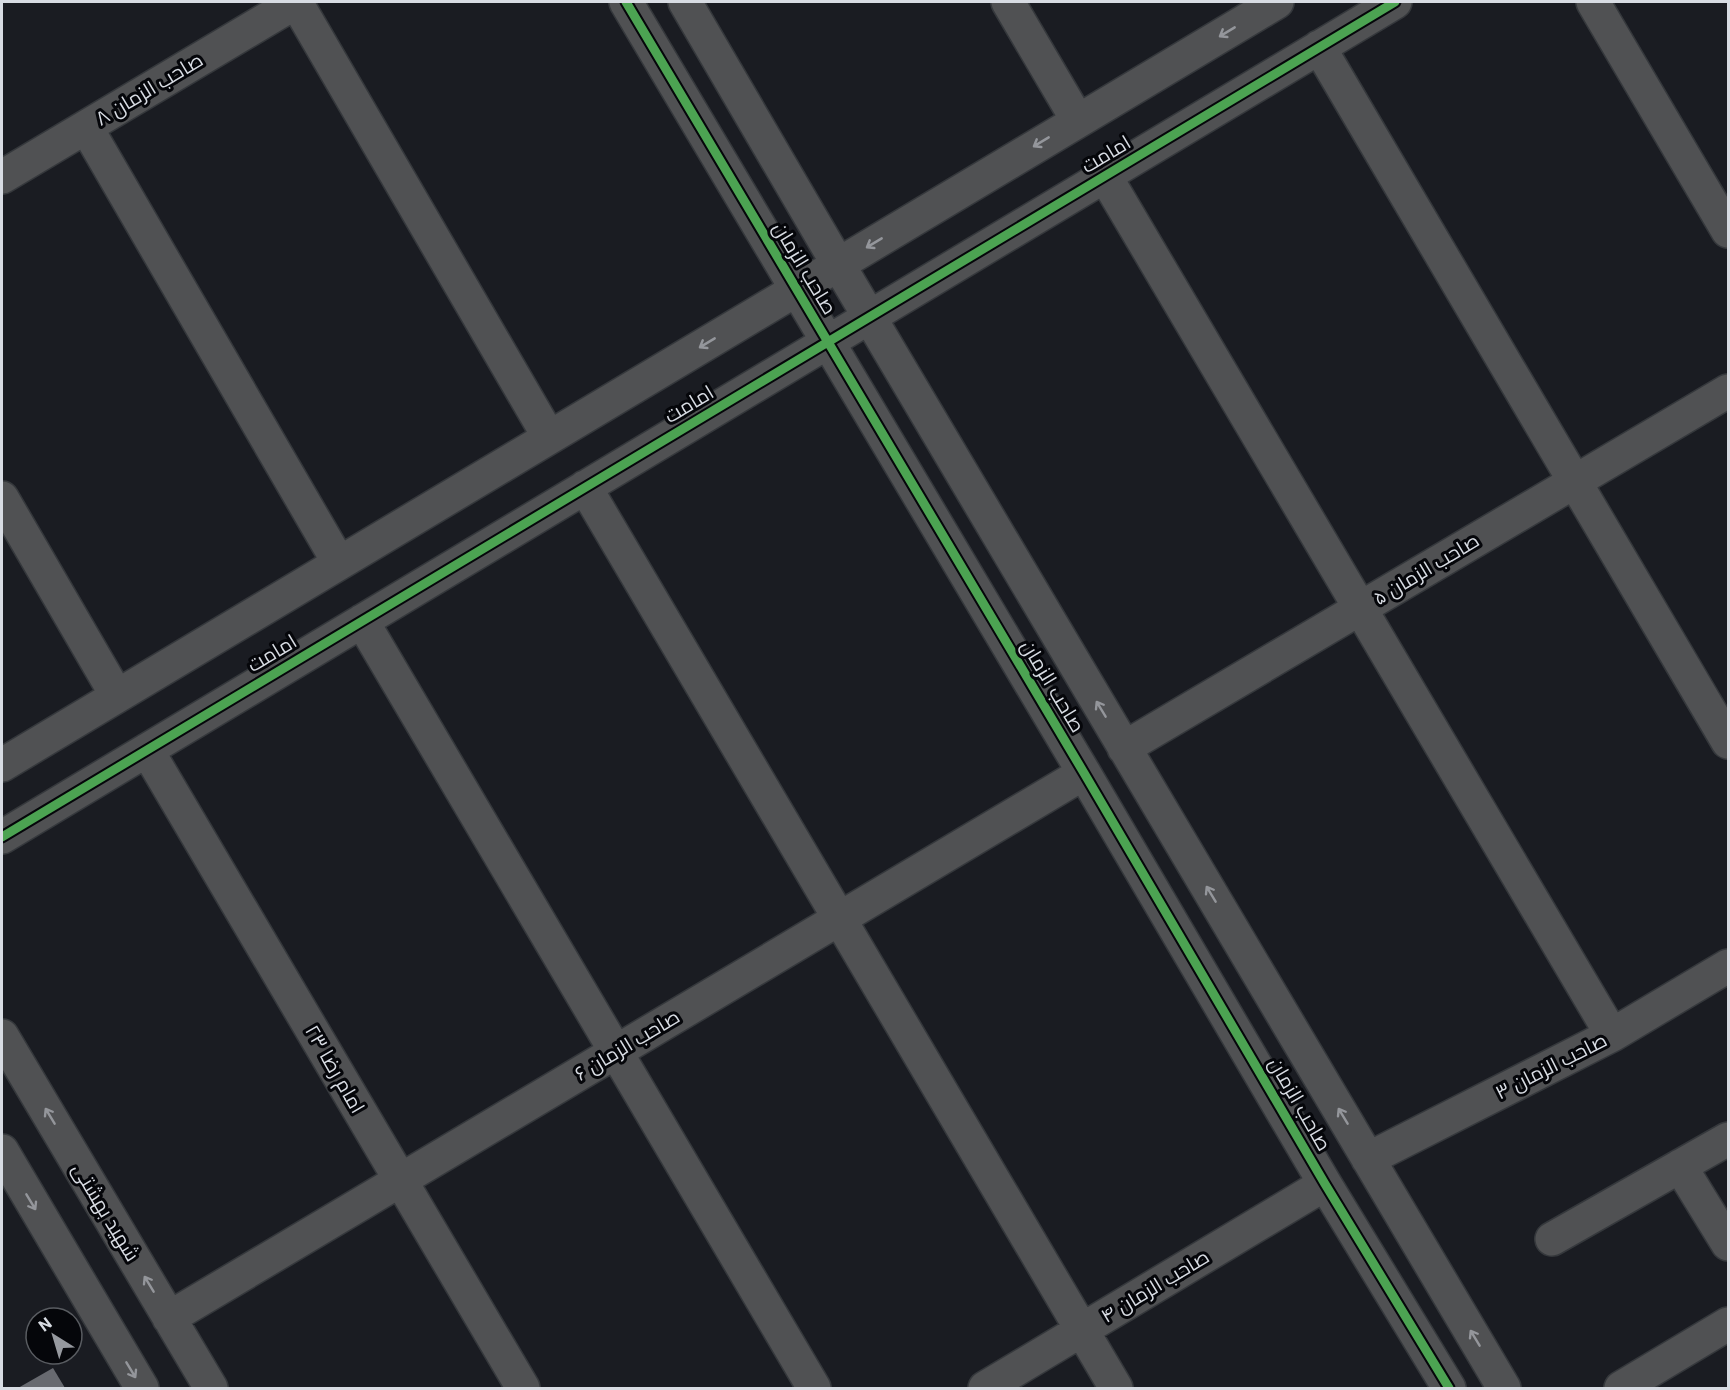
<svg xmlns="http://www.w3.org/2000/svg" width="1730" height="1390" viewBox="0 0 1730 1390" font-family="Roboto,Cairo,sans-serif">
<rect width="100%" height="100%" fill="#1a1c22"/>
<path fill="#686a70" d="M53,1368L65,1388H18Z"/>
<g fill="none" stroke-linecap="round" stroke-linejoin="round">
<defs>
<path id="minor" d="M626,2L1084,773L1325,1184L1449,1388
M685,2L838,264L1504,1388
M1008,2L1078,121
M1593,2L1728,231
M1319,47L1728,742
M86,127L339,563
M1105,176L1612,1035
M2,177L296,2L549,437
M585,487L1116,1388
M2,498L117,696
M362,621L814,1388
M1124,748L1728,391
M147,750L523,1388
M2,765L1277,2
M2,837L1395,2
M2,1036L211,1388
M2,1151L142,1388
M1368,1159L1612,1035L1728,966
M1680,1166L1728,1244
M1552,1239L1728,1139
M169,1318L1084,773
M985,1388L1325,1184
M1621,1388L1728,1324"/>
</defs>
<use href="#minor" stroke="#35383c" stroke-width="36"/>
<use href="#minor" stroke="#505153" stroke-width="33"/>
<defs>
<path id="cycleway" d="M626,2L1084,773L1325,1184L1449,1388
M2,837L1395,2"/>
</defs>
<use href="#cycleway" stroke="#05060a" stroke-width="13"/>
<use href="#cycleway" stroke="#4ca352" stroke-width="9"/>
</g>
<defs><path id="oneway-shaft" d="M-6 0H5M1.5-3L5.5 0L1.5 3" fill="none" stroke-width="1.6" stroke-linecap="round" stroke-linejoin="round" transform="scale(1.5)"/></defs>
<g stroke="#94969b">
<use href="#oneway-shaft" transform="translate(1227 32) rotate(149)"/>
<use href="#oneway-shaft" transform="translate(1041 142) rotate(149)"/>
<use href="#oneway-shaft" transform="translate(874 243) rotate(149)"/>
<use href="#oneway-shaft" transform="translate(707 343) rotate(149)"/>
<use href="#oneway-shaft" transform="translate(1101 709) rotate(-121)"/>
<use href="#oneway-shaft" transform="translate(1211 894) rotate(-121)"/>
<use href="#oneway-shaft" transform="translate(50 1116) rotate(-121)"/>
<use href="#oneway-shaft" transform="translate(1343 1116) rotate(-121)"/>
<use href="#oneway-shaft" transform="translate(31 1202) rotate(59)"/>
<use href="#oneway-shaft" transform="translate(149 1284) rotate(-121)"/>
<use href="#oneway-shaft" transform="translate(1475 1338) rotate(-121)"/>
<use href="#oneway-shaft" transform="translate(131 1370) rotate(59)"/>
</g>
<g text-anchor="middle" stroke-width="6" stroke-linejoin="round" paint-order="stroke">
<g font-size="20" fill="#d8dce3" stroke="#05060a">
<text transform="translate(149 89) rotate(-31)" y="7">صاحب الزمان ۸</text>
<text transform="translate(1106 154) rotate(-31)" y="7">امامت</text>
<text transform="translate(805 268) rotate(59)" y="7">صاحب الزمان</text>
<text transform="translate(689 404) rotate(-31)" y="7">امامت</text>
<text transform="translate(1426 569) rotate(-31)" y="7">صاحب الزمان ۵</text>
<text transform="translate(272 653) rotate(-31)" y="7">امامت</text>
<text transform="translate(1053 686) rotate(59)" y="7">صاحب الزمان</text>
<text transform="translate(627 1045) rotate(-31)" y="7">صاحب الزمان ۶</text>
<text transform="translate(1551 1066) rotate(-27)" y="7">صاحب الزمان ۳</text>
<text transform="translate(335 1069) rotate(60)" y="7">امام رضا ۲۳</text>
<text transform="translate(1300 1104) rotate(60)" y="7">صاحب الزمان</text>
<text transform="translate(106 1212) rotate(59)" y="7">شهید بهشتی</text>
<text transform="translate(1155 1286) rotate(-31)" y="7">صاحب الزمان ۴</text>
</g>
</g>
<rect width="1730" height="1390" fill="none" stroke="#d8dce3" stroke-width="6"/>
<g transform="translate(54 1336) rotate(323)"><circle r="28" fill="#05060a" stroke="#595c61" stroke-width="1.5"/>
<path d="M0-4.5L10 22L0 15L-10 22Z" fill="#96999f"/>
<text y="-9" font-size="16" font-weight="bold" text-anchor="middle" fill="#d8dce3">N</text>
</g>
</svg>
